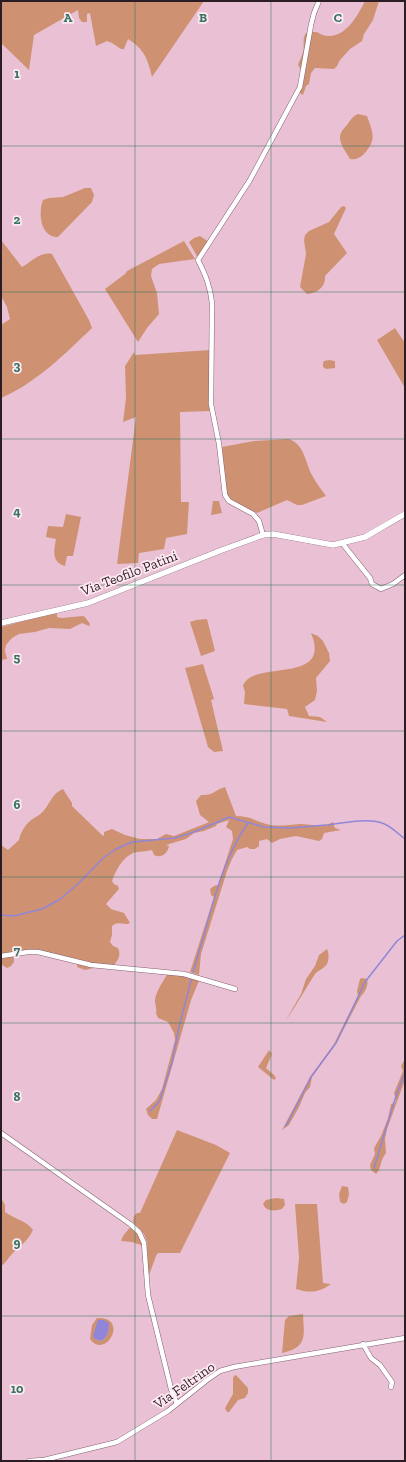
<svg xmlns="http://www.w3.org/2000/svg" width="406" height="1462" viewBox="0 0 406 1462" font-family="'Zilla Slab',serif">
<rect width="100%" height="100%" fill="#eac1d4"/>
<path fill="#ce9272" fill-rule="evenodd" d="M1,1H204L152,77C148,59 144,49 128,39L124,49H121L112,43L107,41L96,46L90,13L87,14V22H82L79,18L78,10L34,35L29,70L1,43Z
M365,1H379L373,20L364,34L362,41L350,49L340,60L337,66L334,69L315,68L311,73L309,84L306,86L303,95L298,92L303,73L298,65C299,61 301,59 302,55C306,47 301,40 306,33C309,32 313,32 316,32C320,33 323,36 328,36C346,37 358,15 365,1Z
M358,114L367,116C373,133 377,140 364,154C360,158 356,160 350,159C346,152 337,141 341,133C342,130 345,127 347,125C350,120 353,116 358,114Z
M85,188H91L94,195L92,202L58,237C40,237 38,213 43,200L49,198L63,197Z
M344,206L346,208L334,234L347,253L325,276C326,287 317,293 307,294L300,287L306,254L304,240L305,235L309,231L329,222L341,207Z
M200,236L209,242L198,258L189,242L194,238Z
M1,240L22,267C31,262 41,251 52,254L89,320L92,328C65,354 36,383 1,398V325L10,319L7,307L1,296Z
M184,241L195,259L159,264L152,269L151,276L157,293L159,314L147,328L138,342L105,289L125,274L127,271Z
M395,328L405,343V388L377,340Z
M210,350L211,411L180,412L181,502H189L187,534L166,538L164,549L139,553L138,563L117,564L136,417L123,422L126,398L125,366L134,352L135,355Z
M329,360L335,361V368L326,369L323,367V363L324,361Z
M289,439C305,445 305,462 312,475C316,483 321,489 326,496L302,505H297L287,500L257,513L236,504L227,496L222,447L254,441Z
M213,501H219L222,513L211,515Z
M66,514L81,517L73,556H67L65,566C51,562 54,550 56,539L46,537L48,526L63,527Z
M57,612V617L61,618L83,616L85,617L90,624L89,626L82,623L70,629L49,628L35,632L19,634L12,638L6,645L5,651L7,659L1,660V627Z
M207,619L215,651L201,656L190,622L196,620Z
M311,633L318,636L323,641L329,653L330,661L316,678L317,691L315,700L305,707L309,716L320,717L327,722L289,716L287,709L244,704L245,692L243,686C251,659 333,686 311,633Z
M203,664L214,699L211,700L223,751L214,752L208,747L185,668Z
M225,787L236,816C243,816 249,817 255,820C258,821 262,823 266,824C277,827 288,825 300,824C310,824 324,828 333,822L335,828L341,830L324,833L322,839L319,841L296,836L280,839L272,843L267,839L259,841V846L255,849H250L247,847L237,850L232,859L227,871L201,954L199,975L190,972L214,897L211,895L210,889L214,886L218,885L233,839L232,831L226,827L229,820L217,824L216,826L204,831L194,833L186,839L166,845L169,846C168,853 161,859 154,855L152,850C146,852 139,851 133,853C122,858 116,870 112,881L114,884L118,886L119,889L106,904L111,909L124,913L130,923C124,926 118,920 112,926V935L110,942L113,946L118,948C121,955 119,959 114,965L96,963L94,968L85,970L77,967L78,959L37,950L1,955V845L8,850L19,840C20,834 25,825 30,821C35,817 41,815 45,809C51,801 53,793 63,789L72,803V806L102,835L104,836V832L112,829L125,835L140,839H157L166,834L174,836L207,823L209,822L200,815L196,801L201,795C214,796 214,790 225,787Z
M327,949C329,953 329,960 327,964C324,969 318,970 315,974C305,989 297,1005 286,1020L301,994L306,979L315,966L319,955Z
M14,956V962L11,966L7,968L2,965V957Z
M168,973L190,977L199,981L191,1000L157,1119H152L148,1115L146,1109L156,1100L162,1089L175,1040L174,1033L168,1022L158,1018L156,1013C157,1008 155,1005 155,1000C156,991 164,980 168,973Z
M362,978L367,979C369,984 365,993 361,996L337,1042L312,1077L310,1087L305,1093L299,1107L289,1125L282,1130L310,1077L334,1044L358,996L357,991L360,979Z
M269,1050L272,1054L266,1068L274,1075L276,1078L274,1080L258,1067Z
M405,1059V1080L387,1129L385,1139L386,1153C379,1162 382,1168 376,1174L371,1170L370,1165L375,1154L374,1148L381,1136L388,1118L391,1104L395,1103L396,1100L394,1093L403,1071L401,1066Z
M177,1130L216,1145L230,1153L180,1253H158L156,1256L148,1278L147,1242L144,1234L133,1222L134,1216L137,1213H140Z
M342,1186L348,1187L349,1194L347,1202L344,1204L340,1202L339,1194Z
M1,1198L5,1205V1212C14,1219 26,1220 33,1230C28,1241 20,1246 12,1254C8,1258 6,1263 1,1266Z
M276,1198L284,1199L285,1205L282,1209C275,1211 266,1212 263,1204L266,1200Z
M295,1204H317L323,1283L331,1284C319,1293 309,1293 296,1289L299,1258Z
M131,1226L140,1235L144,1246L132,1242L121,1241L123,1236Z
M303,1314C304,1335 308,1348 282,1353L285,1320L289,1316Z
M97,1318C130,1316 106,1361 90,1339L92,1325ZM109,1323C108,1330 108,1337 101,1341L95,1339Z
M236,1375L248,1388V1393L245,1398L238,1400L229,1412H227L225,1408L233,1394V1378L234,1376Z"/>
<path fill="#9185da" d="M98,1320H104L109,1323C109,1330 108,1337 101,1341L95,1339L93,1336Z"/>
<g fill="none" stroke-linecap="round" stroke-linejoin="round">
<path stroke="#9185da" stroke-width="1.5" d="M328,825C343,823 367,818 382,823C390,825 398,834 405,839
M1,915L14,916L42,909L59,900L79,883L103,858L116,849L132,842L175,838L194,832L229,817L264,827L290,828L326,825
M193,972C196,964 198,954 201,945C213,904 223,858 248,823
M150,1111L159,1102L172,1063L179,1027L192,977
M286,1126L311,1077L336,1043L365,982L397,941L405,935
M374,1168L395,1099L405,1072"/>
<defs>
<path id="minor" d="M263,535L259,521L253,514L229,501L225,495L219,444L211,404L212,303C210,286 206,276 198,260L250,180L300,87L311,25L314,13L319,1
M342,543L370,578L372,584L381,589L393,584L405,575
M1,956L28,952H38L91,965L184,974L235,989
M1,1133L130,1224L139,1232L144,1243L148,1295L171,1389L177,1404
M363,1344L371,1358L380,1365L392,1382L391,1387
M29,1461L44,1460L117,1442L168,1411L207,1380L220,1371L234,1367L405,1338"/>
<path id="tertiary" d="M1,623L88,603L222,550L263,535L273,534L333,545L365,537L405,514"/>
</defs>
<use href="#minor" stroke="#836071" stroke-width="5.5"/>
<use href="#tertiary" stroke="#836071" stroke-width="6"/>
<use href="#minor" stroke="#fff" stroke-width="4.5"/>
<use href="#tertiary" stroke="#fff" stroke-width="5.5"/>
</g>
<path fill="none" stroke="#387560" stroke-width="1" stroke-opacity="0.55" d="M135,1V1461M271,1V1461M1,146H405M1,292H405M1,439H405M1,585H405M1,731H405M1,877H405M1,1023H405M1,1170H405M1,1316H405"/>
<g text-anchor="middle" stroke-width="3.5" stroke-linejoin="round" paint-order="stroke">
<g font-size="14" fill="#2c1d24" stroke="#fee9f2">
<text transform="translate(129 573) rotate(-21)" y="5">Via Teofilo Patini</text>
<text transform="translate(184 1385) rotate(-35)" y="5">Via Feltrino</text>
</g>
</g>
<g font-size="13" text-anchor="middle" font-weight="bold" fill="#387560" stroke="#fee9f2" stroke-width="3.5" stroke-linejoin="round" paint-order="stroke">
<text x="68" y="22">A</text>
<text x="203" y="22">B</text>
<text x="338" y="22">C</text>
<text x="17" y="78">1</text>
<text x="17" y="224">2</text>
<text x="17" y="370">3</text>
<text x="17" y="516">4</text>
<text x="17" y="662">5</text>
<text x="17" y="809">6</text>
<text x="17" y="955">7</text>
<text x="17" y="1101">8</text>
<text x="17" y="1247">9</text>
<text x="17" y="1393">10</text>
</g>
<rect width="406" height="1462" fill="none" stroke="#2c1d24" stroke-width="4"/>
</svg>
